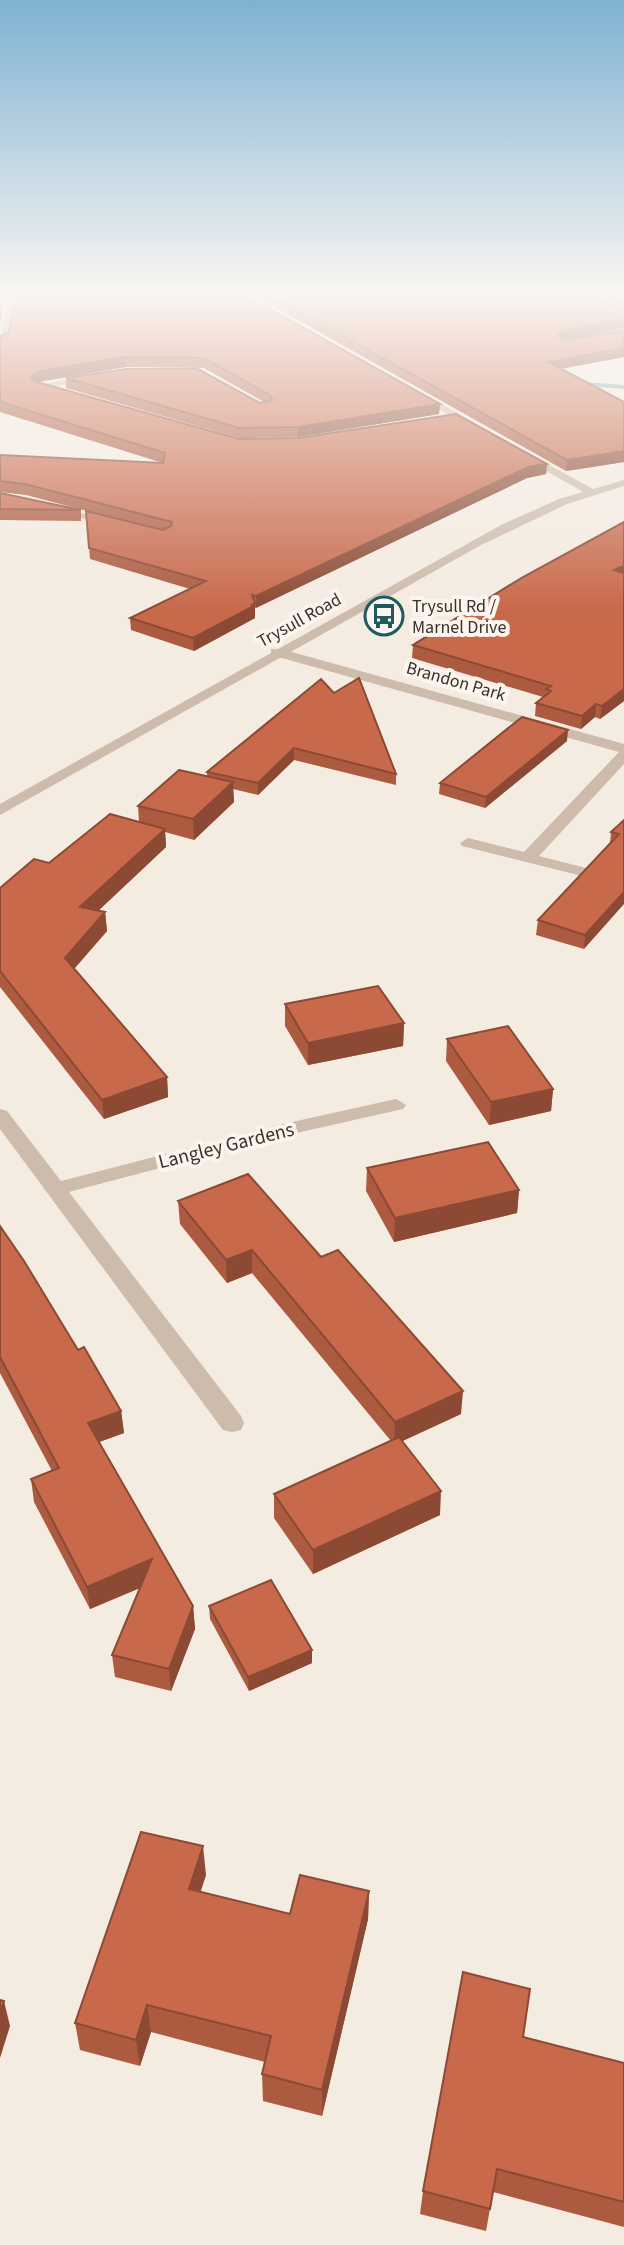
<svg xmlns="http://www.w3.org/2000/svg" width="624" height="2245" viewBox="0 0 624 2245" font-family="'Source Sans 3',sans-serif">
<rect width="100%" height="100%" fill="#f4ebe1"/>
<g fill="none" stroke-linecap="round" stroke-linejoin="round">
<path fill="#7fb0b2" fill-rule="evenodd" d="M571,381L624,385V389L574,385Z"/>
<path fill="#cdbbac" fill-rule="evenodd" d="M90,375L93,380L39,389L34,386Z"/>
<path fill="#cdbbac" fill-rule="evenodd" d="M8,296H16L7,340L3,343L0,342Z
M413,391H419L480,426L471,428L413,395Z
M524,451L593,489L595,491L585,493L520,456L519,454Z
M0,495L25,498L119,523L113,526L25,504L0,501Z
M271,649H281L624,744V764L539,856L590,869L592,872L590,875H578L462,846L460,843L468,838L524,852L619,752L271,655Z
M396,1099L406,1105L403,1109L274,1138L69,1192L241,1416L244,1423L241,1430L232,1432L223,1430L0,1129V1109L7,1111L61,1181L274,1126Z"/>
<path fill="#cdbbac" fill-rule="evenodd" d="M624,480V486L567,504L481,545L0,815V804L501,525L559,499Z"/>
</g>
<path fill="#ac5a40" d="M16,296L440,404L439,414L298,437L239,438L66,388V378L260,403L264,402L204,368L126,367L39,382L239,439L547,464L546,474L527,478L255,608V618L194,651L131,630L130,618L190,589L90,559L86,511L125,521L26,495L0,492V455L163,463L0,412V335L1,336L8,333Z
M255,296H595L624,309V328L565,340L624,357L561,369L624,402V462L566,471Z
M597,296H624V306Z
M0,493L81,510V521L0,520Z
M624,522V701L600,719L595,717L581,729L535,716L536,703L543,697L412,658L413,645Z
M321,679L396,774V785L294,760L258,795L233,789L234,802L194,840L165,832L166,847L98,911L105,912L107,931L74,969L167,1077L168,1097L104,1119L0,987V888L49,863L139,822L138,806L207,776V772Z
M567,741L485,808L439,794L440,783Z
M624,820L584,949L536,935L538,920L610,844L611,832Z
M285,1004L404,1023L403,1046L308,1065L285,1026Z
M447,1039L553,1089L551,1111L489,1125L446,1061Z
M367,1168L519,1190L517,1213L394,1242L366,1191Z
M178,1201L321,1257L461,1414L402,1441L440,1515L313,1574L274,1518V1494L391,1441L252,1273L227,1283L180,1224Z
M0,1226L78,1350L121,1411L124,1433L99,1442L193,1606L195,1629L171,1691L115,1677L112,1655L140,1588L90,1609L34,1502L31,1479L52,1471L0,1373Z
M209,1606L312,1663L249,1691L210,1619Z
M206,1875L200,1892L290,1914L369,1891L368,1919L322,2116L263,2101L262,2074L265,2062L151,2032L140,2066L80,2050L75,2023Z
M523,2037L624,2063V2227L493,2192L486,2231L420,2214L423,2191Z"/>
<path fill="#8c4a34" d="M2,296H5L0,324V310Z
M624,319V328L559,341L558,335L560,332Z
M624,348V357L547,371L548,362Z
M126,357V367L41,381L31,387L30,377L40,371Z
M440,404L439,414L298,437V427Z
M624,451V462L566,471L567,460Z
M547,464L546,474L527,478L256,608V596L528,467Z
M624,566V577L614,570Z
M255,603V618L194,651L193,638Z
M624,689V701L600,719L602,706Z
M596,704L595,717L581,729L582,716Z
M568,730L567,741L485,808L486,797Z
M294,748V760L258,795V783Z
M233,782L234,802L194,840L193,819Z
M165,829L166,847L82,926L80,907Z
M624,892V904L584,949L585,935Z
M105,912L107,931L67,977L65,958Z
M404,1023L403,1046L308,1065V1043Z
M167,1077L168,1097L104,1119L102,1100Z
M553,1089L551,1111L489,1125L491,1102Z
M519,1190L517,1213L394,1242L395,1218Z
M252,1250V1273L227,1283L226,1260Z
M463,1391L461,1414L394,1445L395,1422Z
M121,1411L124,1433L91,1445L88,1423Z
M441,1491L440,1515L313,1574V1550Z
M152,1559L154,1582L90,1609L87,1587Z
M193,1606L195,1629L171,1691L169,1669Z
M312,1650V1663L249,1691L248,1677Z
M203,1846L206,1875L192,1918L189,1889Z
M369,1891L368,1919L322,2116V2090Z
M4,2001L10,2026L0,2058V2014Z
M147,2005L151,2032L140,2066L136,2040Z"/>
<path fill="#c8694b" stroke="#8c4a34" stroke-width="2" d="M16,296H247L440,404L298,427L239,428L66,378L127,369H198L260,403L272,400L271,396L204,358L126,357L40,371L30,377L37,382L239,439L298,438L456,414L547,464L528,467L256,596L252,595L255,603L252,605L254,606L193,638L130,618L206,581L89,548L86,511L163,530L171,526L172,522L25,484L0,481V455L163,463L165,453L0,402V336H1L8,333Z
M271,296H595L624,309V319L560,332L558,335L565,340L624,330V348L548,362L624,402V451L567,460Z
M0,493L81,510L0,509Z
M624,522V566L614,570L624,573V689L602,706L596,704L582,716L536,703L551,691L546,689L551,686L413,645L523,577Z
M359,678L396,774L294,748L258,783L207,772L321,679L334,693Z
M522,717L568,730L486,797L440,783Z
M179,770L233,782L193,819L138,806Z
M110,814L165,829L80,907L105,912L65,958L167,1077L102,1100L0,971V888L34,859L49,863Z
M624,820V892L585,935L538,920L619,834L611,832Z
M378,986L404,1023L308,1043L285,1004Z
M508,1026L553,1089L491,1102L447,1039Z
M488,1142L519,1190L395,1218L367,1168Z
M248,1174L321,1257L338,1250L463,1391L395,1422L252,1250L226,1260L178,1201Z
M0,1226L24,1261L78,1350L84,1347L121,1411L88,1423L193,1606L169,1669L112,1655L152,1559L87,1587L31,1479L59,1468L0,1357Z
M399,1437L441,1491L313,1550L274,1494Z
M271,1580L312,1650L248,1677L209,1606Z
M141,1832L203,1846L189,1889L290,1914L300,1875L369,1891L322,2090L262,2074L271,2036L147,2005L136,2040L75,2023Z
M463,1972L530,1989L523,2037L624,2063V2202L497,2169L490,2209L423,2191Z
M0,2000L4,2001L0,2014Z"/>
<linearGradient id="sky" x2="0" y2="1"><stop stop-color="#7eb2d2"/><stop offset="0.48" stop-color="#faf6f2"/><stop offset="1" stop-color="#faf6f2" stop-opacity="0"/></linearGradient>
<rect width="624" height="611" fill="url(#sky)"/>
<defs>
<symbol id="bus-ring" viewBox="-11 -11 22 22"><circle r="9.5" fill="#fbf5ee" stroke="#1f5a5e" stroke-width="1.5"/><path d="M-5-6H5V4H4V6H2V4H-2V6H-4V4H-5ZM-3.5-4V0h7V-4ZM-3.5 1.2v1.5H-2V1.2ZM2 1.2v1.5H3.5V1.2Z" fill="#1f5a5e"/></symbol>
</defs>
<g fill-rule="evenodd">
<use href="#bus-ring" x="362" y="594" width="44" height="44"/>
</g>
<g text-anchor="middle" stroke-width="8" stroke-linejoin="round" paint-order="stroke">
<g font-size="18" fill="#3b302b" stroke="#fbf5ee" text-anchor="start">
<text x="412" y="612">Trysull Rd /<tspan x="412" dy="21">Marnel Drive</tspan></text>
</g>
<g font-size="18" fill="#3b302b" stroke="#fbf5ee">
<text transform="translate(299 620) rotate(-29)" y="6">Trysull Road</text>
<text transform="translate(456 681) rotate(16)" y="6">Brandon Park</text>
</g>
<g font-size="20" fill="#3b302b" stroke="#fbf5ee">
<text transform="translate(226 1145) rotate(-14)" y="7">Langley Gardens</text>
</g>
</g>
</svg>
